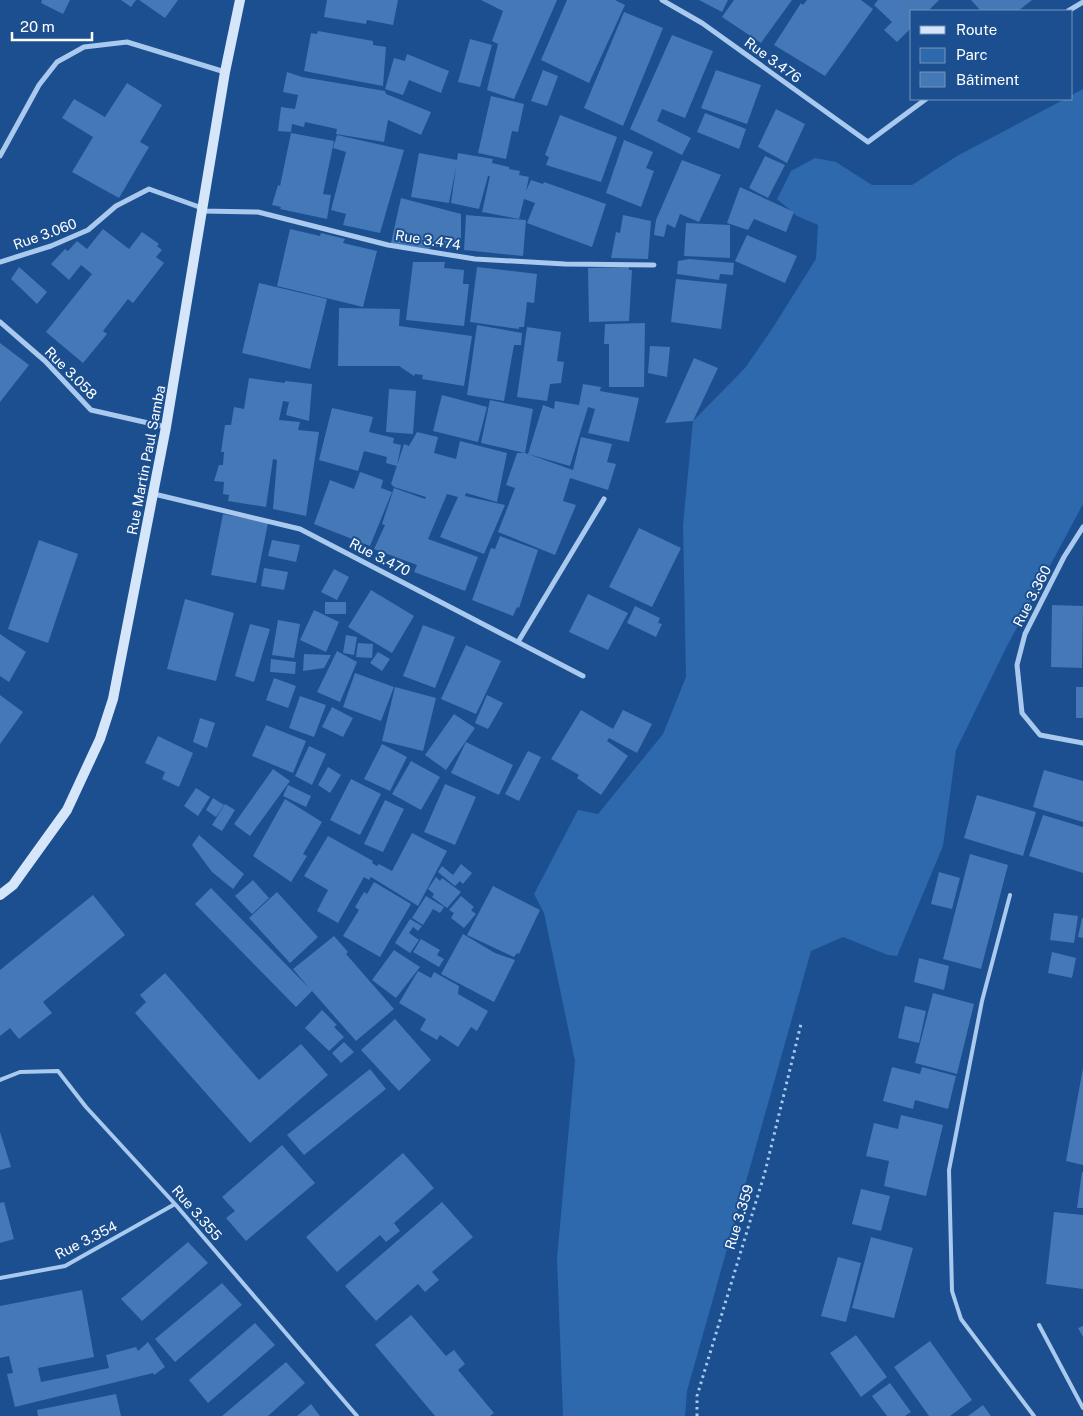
<svg xmlns="http://www.w3.org/2000/svg" width="1083" height="1416" viewBox="0 0 1083 1416" font-family="'Public Sans',sans-serif">
<rect width="100%" height="100%" fill="#1b4f8f"/>
<path fill="#2e69ad" d="M1083,89V504L1007,646L956,750L943,846L897,956L888,955L843,937L811,951L687,1391L685,1416H563L557,1258L575,1061L544,913L534,894L578,810L598,814L663,734L686,677L683,525L693,421L745,368L772,329L816,259L818,225L797,216L777,199L791,171L815,158L836,162L872,185H912L957,156L1065,99H1072V95Z"/>
<path fill="#4478b7" d="M42,0H70L63,14L41,3Z
M121,0H136L131,7Z
M139,0H178L165,18Z
M327,0H398L393,25L367,20L366,24L324,17Z
M481,0H557L514,99L487,90L498,44L492,41L503,11Z
M567,0H615L625,5L589,83L541,60Z
M699,0H728L722,12Z
M734,0H792L761,43L722,17Z
M807,0H861L873,9L825,76L774,45L801,3L803,5Z
M878,0H939L928,11H912V27L897,42L884,30L892,22L874,5Z
M971,0H1032L1018,11H981Z
M624,12L663,28L623,126L584,108Z
M318,31L373,41V45L386,47L383,86L304,71L311,33L317,34Z
M672,35L713,51L685,118L662,109L657,121L691,138L682,155L630,129Z
M470,39L492,45L480,87L458,82Z
M407,54L449,71L441,93L409,80L403,95L385,89L394,58L405,61Z
M543,70L558,76L547,106L531,101Z
M716,70L761,85L747,124L701,108Z
M287,72L302,77L385,91L386,94L431,112L421,135L388,120L384,142L336,134L337,129L305,122L304,127L292,124L291,132L278,131L281,107L295,109L298,95L283,92Z
M127,83L162,105L140,142L149,147L119,198L72,172L93,137L62,118L74,99L105,117Z
M491,96L524,104L518,132L512,131L506,159L478,153Z
M776,109L805,124L787,163L758,147Z
M705,113L746,129L739,149L697,132Z
M560,115L617,137L601,182L546,165L549,157L545,155Z
M291,133L334,141L323,194L331,195L327,219L280,209L281,207L272,205L278,185L280,186Z
M337,135L404,150L380,233L343,225L346,214L331,210L346,152L333,148Z
M624,140L653,152L646,168L654,171L641,207L606,193Z
M419,153L457,160L458,153L493,159L492,163L509,167V169L520,171L519,175L529,177L526,191L531,180L543,184L544,182L606,204L592,247L527,223L535,203L524,199L519,219L482,212L490,176H488L479,209L451,203L456,167L449,203L411,197Z
M765,156L785,165L768,198L749,188Z
M682,160L721,175L699,222L680,214L675,228L667,224L664,237L654,235L656,220Z
M740,187L794,212L786,232L754,219L748,230L727,223Z
M401,198L461,214V249L432,246L427,251L391,243Z
M466,215L526,220L523,256L464,250Z
M623,215L651,221L648,259L611,258L616,232L620,233Z
M686,223L730,225V258L684,256Z
M103,229L129,249L142,232L159,244L157,246L162,250L156,257L164,263L133,303L128,299L103,331L107,334L83,363L46,332L92,274L81,265L69,280L51,264L65,249L68,251L77,241L87,249Z
M290,229L320,236L321,233L345,239L343,243L377,251L363,307L277,286Z
M747,235L797,256L785,283L735,261Z
M689,259L734,263L733,275L720,274L719,280L677,274L678,261Z
M413,262H445L444,268L464,270L463,284H469L464,326L406,320Z
M19,267L47,292L37,304L11,279Z
M477,267L537,274L534,303L527,302L524,327H519V329L470,322Z
M629,267V270H632L629,321L589,322L588,268Z
M676,279L727,284L721,329L671,322Z
M259,283L327,299L310,369L242,353Z
M339,308L400,309L399,326L472,336L464,386L422,379L423,375L415,374L414,376L399,366H338Z
M645,323L644,387H609V344H604L605,324Z
M477,325L522,333L521,345H514L504,401L467,395Z
M527,327L561,332L557,361L564,362L561,383L550,384L547,401L517,397Z
M0,343L29,365L0,402Z
M650,346L670,347L667,377L648,373Z
M694,358L718,368L693,421L665,423Z
M249,378L285,383V381L312,384L309,421L286,415L289,402L283,401L279,420L300,422L298,430L319,432L306,516L273,509L277,460L273,459L266,507L228,501L229,495L223,494L224,482L214,481L219,465H223L224,452H221L225,425H231L234,407L244,409Z
M583,384L601,387L600,391L639,398L629,442L588,433L595,409L588,407L570,466L528,454L543,405L554,409L555,401L579,405Z
M389,389L416,391L413,434L386,432Z
M442,395L487,407L478,442L433,431Z
M490,400L533,409L525,453L573,470L581,437L612,444L607,462L616,464L608,490L570,478L563,501L576,505L555,555L498,532L515,488L506,485L517,453H525L481,443Z
M332,408L373,417L369,432L394,438L393,443L401,445L397,466L386,463L387,457L364,451L358,471L319,460Z
M417,432L438,437L434,453L456,459L460,441L507,453L497,502L466,493L465,496L505,505L484,554L440,537L458,497L447,494L428,539L478,557L465,591L414,572L417,565L374,549L385,525L382,524L394,488L425,499L426,497L394,487L391,484L404,444L409,446Z
M360,472L383,480L381,488L392,492L370,546L314,524L330,480L354,489Z
M223,514L268,523L256,583L211,575Z
M639,528L681,548L652,607L609,587Z
M500,536L538,550L519,608L517,607L513,616L472,600L491,548L495,549Z
M39,540L78,554L48,643L8,629Z
M272,540L300,545L296,562L268,556Z
M264,568L288,572L284,590L261,586Z
M334,569L349,577L337,600L321,592Z
M371,590L414,616L392,653L348,627Z
M588,594L628,613L608,650L569,632Z
M185,599L234,613L216,681L167,669Z
M325,602H346V614H325Z
M1052,605L1083,606L1082,668L1051,667Z
M635,606L660,618L658,623L662,624L656,637L627,623Z
M314,610L339,622L326,652L300,640Z
M278,620L300,624L294,658L272,655Z
M250,624L270,629L254,682L235,676Z
M423,625L455,637L435,688L403,676Z
M0,634L26,652L9,682L0,676Z
M346,635L357,637L354,655L343,653Z
M358,643L373,644L372,658L356,657Z
M466,645L501,661L476,714L441,699Z
M337,651L357,662L340,702L317,692Z
M378,652L390,659L382,671L370,663Z
M304,654L331,655L324,668L303,671Z
M271,659L296,662L295,674L270,672Z
M355,673L394,687L381,721L343,707Z
M274,678L296,686L288,708L266,700Z
M395,687L436,698L423,751L382,741Z
M1076,687H1083V718H1076Z
M0,695L23,712L0,744Z
M487,695L503,703L488,729L475,723Z
M300,696L326,705L314,737L289,728Z
M332,707L353,718L343,737L322,727Z
M581,710L613,729L623,710L652,724L637,753L609,738L607,741L628,756L601,795L577,778L579,775L551,759Z
M454,714L475,728L446,770L425,755Z
M200,718L215,723L207,748L193,742Z
M266,725L306,741L293,773L252,756Z
M158,736L193,753L179,787L162,779L165,772L145,763Z
M466,742L513,765L499,795L451,773Z
M382,744L407,757L390,791L364,779Z
M309,746L326,754L312,785L295,776Z
M528,751L541,757L519,801L505,794Z
M411,761L440,777L421,810L392,794Z
M328,767L341,775L330,793L318,785Z
M273,769L290,781L250,836L234,824Z
M1044,770L1083,781V822L1033,807Z
M351,779L381,794L360,835L330,820Z
M445,784L476,797L455,845L424,832Z
M288,785L311,796L306,807L283,796Z
M196,788L210,797L198,816L184,806Z
M977,795L1036,812L1023,856L964,838Z
M213,798L224,805L216,817L206,810Z
M285,799L322,822L303,854L307,856L291,882L253,856Z
M385,800L404,809L383,852L364,844Z
M225,804L235,810L222,831L212,825Z
M1043,815L1083,827V873L1029,856Z
M412,833L447,851L418,906L371,877L369,880L364,877L338,923L317,911L328,890L304,876L328,836L373,861L372,863L377,866L379,864L392,871Z
M199,835L244,874L233,889L212,872L192,845Z
M970,854L1008,865L981,969L943,959Z
M461,864L472,873L463,884L460,881L455,886L438,872L442,866L453,875Z
M939,872L960,878L952,909L931,904Z
M436,877L440,881L442,878L461,892L447,908L432,897L434,894L428,889Z
M253,880L269,898L252,914L235,896Z
M374,882L411,904L380,957L343,936L359,910L355,907L364,892L367,894Z
M493,886L540,910L519,954L517,953L514,957L467,935Z
M211,888L310,989L293,969L334,936L348,952L346,954L394,1009L356,1041L312,991L296,1007L195,904Z
M277,892L318,937L290,963L249,918Z
M93,895L125,935L43,1002L52,1013L19,1039L10,1028L0,1036V970Z
M426,896L444,907L440,913L433,909L423,925L412,918Z
M461,896L474,907L471,910L476,914L464,928L451,918L454,913L449,910Z
M1054,913L1078,916L1074,943L1050,940Z
M1082,918H1083V938L1078,937Z
M410,919L422,926L418,931L413,927L409,933L419,940L410,953L395,943Z
M463,934L495,953L515,960L494,1002L441,974Z
M421,939L440,950L437,955L444,959L439,967L413,952Z
M394,950L420,967L396,998L372,980Z
M1052,952L1076,958L1072,978L1048,973Z
M919,958L949,966L944,990L914,982Z
M418,971L431,978L434,972L459,986L458,994L488,1011L477,1031L471,1027L458,1047L440,1035L437,1040L420,1030L426,1019L399,1003Z
M165,973L259,1080L301,1044L328,1075L250,1143L135,1013L146,1002L140,995Z
M933,993L974,1004L957,1074L915,1063Z
M905,1006L926,1011L919,1043L898,1038Z
M322,1010L337,1025L334,1027L344,1037L329,1051L305,1028Z
M395,1019L431,1060L399,1091L361,1050Z
M344,1042L354,1052L341,1063L332,1053Z
M892,1067L920,1074L922,1067L956,1076L948,1109L915,1100L913,1109L883,1101Z
M1083,1068V1165L1066,1161Z
M370,1069L386,1089L304,1155L287,1135Z
M901,1115L943,1125L926,1196L884,1186L889,1161L866,1156L874,1123L898,1129Z
M0,1132L11,1167L0,1170Z
M282,1145L315,1183L246,1241L226,1218L235,1211L222,1197Z
M403,1153L434,1188L394,1223L400,1231L386,1242L380,1235L337,1272L306,1237Z
M1082,1172H1083V1208H1077Z
M861,1189L890,1196L881,1231L852,1224Z
M4,1202L14,1239L0,1243V1203Z
M442,1202L473,1237L432,1272L439,1280L425,1292L418,1284L376,1321L345,1286Z
M1054,1212L1083,1215V1289L1046,1284Z
M871,1237L913,1248L894,1318L852,1308Z
M188,1242L208,1263L142,1321L121,1299Z
M838,1257L861,1263L846,1322L821,1316Z
M222,1283L242,1305L175,1362L155,1339Z
M82,1290L94,1357L38,1368L41,1382L109,1368L106,1355L136,1347L138,1351L148,1342L165,1367L154,1375L153,1373L15,1407L7,1374L13,1373L9,1356L0,1358V1306Z
M411,1315L446,1356L454,1350L465,1364L458,1370L494,1413L490,1416H435L375,1345Z
M255,1323L275,1345L208,1403L189,1380Z
M1083,1326V1337L1078,1328Z
M856,1335L887,1377L861,1397L830,1353Z
M930,1341L972,1400L950,1416H929L894,1367Z
M286,1362L305,1383L268,1416H222Z
M890,1383L911,1412L905,1416H887L872,1396Z
M116,1394L121,1416H38L37,1410Z
M311,1404L320,1416H297Z
M983,1405L991,1416H968Z"/>
<g fill="none" stroke-linecap="round" stroke-linejoin="round">
<path stroke="#a9c9ee" stroke-width="3" stroke-dasharray="2.5 4" stroke-linecap="butt" d="M697,1416V1396L765,1172L801,1024"/>
<path stroke="#a9c9ee" stroke-width="4" d="M1010,895L982,1001L949,1170L952,1291L961,1319L1034,1416
M0,1080L20,1072L58,1071L86,1107L175,1204L357,1416
M0,1278L65,1266L175,1204
M1039,1325L1083,1408"/>
<path stroke="#a9c9ee" stroke-width="5" d="M662,0L702,23L868,142L926,99
M1068,11L1083,2
M0,156L39,85L57,62L84,47L127,42L225,72
M202,211L258,212L388,245L475,259L565,264L654,265
M0,262L51,246L88,230L116,206L149,189L202,208
M0,322L45,361L91,410L166,427
M154,494L300,529L583,676
M1083,527L1064,557L1025,634L1017,665L1022,713L1040,735L1083,743
M518,642L604,499"/>
<path stroke="#d6e6fa" stroke-width="10" d="M0,895L13,885L67,810L100,739L113,699L166,427L225,72L240,0"/>
</g>
<g text-anchor="middle" stroke-width="4" stroke-linejoin="round" paint-order="stroke">
<g font-size="14" fill="#fff" stroke="#1b4f8f">
<text transform="translate(773 60) rotate(36)" y="5">Rue 3.476</text>
<text transform="translate(45 234) rotate(-20)" y="5">Rue 3.060</text>
<text transform="translate(428 240) rotate(9)" y="5">Rue 3.474</text>
<text transform="translate(71 373) rotate(45)" y="5">Rue 3.058</text>
<text transform="translate(146 460) rotate(-79)" y="5">Rue Martin Paul Samba</text>
<text transform="translate(380 557) rotate(27)" y="5">Rue 3.470</text>
<text transform="translate(1032 596) rotate(-63)" y="5">Rue 3.360</text>
<text transform="translate(197 1213) rotate(49)" y="5">Rue 3.355</text>
<text transform="translate(739 1217) rotate(-73)" y="5">Rue 3.359</text>
<text transform="translate(86 1240) rotate(-27)" y="5">Rue 3.354</text>
</g>
</g>
<rect x="910" y="10" width="162" height="90" fill="#1b4f8f" stroke="#7695bc"/>
<rect x="920" y="26" width="25" height="8" fill="#d6e6fa" stroke="#7695bc"/>
<text x="956" y="35" font-size="15" fill="#ffffff">Route</text>
<rect x="920" y="48" width="25" height="15" fill="#2e69ad" stroke="#7695bc"/>
<text x="956" y="60" font-size="15" fill="#ffffff">Parc</text>
<rect x="920" y="72" width="25" height="15" fill="#4478b7" stroke="#7695bc"/>
<text x="956" y="85" font-size="15" fill="#ffffff">Bâtiment</text>
<path d="M12 32v8h80v-8" fill="none" stroke="#ffffff" stroke-width="2.5"/>
<text x="20" y="32" font-size="15" fill="#ffffff" stroke="#1b4f8f" stroke-width="4" paint-order="stroke">20 m</text>
</svg>
